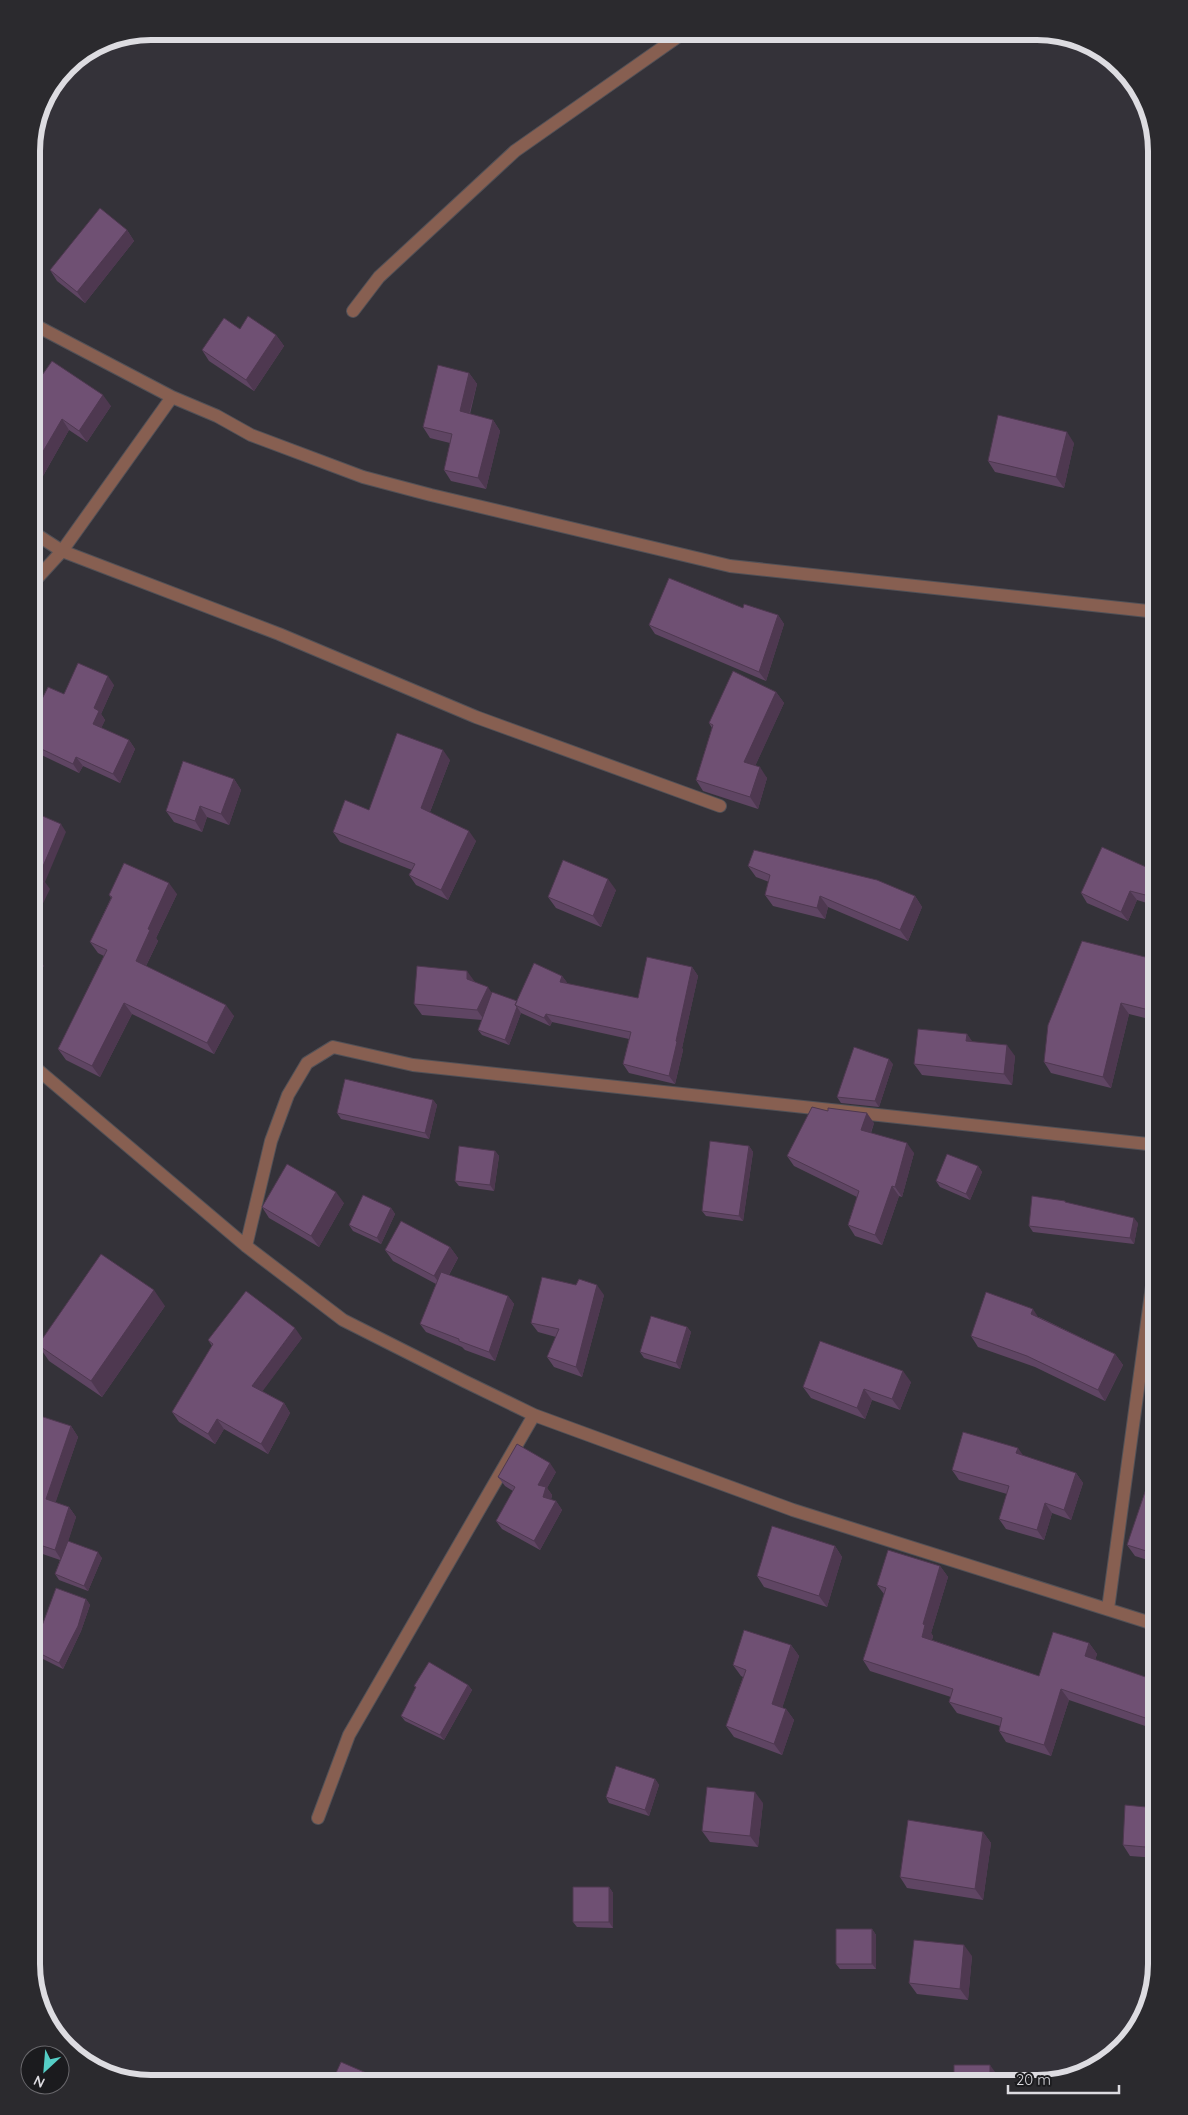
<svg xmlns="http://www.w3.org/2000/svg" width="1188" height="2115" viewBox="0 0 1188 2115" font-family="Quicksand,sans-serif">
<rect width="100%" height="100%" fill="#343239"/>
<g fill="none" stroke-linecap="round" stroke-linejoin="round">
<defs>
<path id="street" d="M353,311L379,277L515,151L686,31
M31,323L172,397L217,416L251,435L363,477L431,495L730,566L1157,612
M31,531L62,551L279,634L476,717L720,806
M31,585L62,551L172,397
M31,1064L246,1246L343,1320L464,1381L534,1415L793,1510L1157,1625
M246,1246L271,1141L288,1095L307,1063L333,1047L413,1065L1157,1145
M1108,1609L1157,1249
M318,1818L349,1735L534,1415"/>
</defs>
<use href="#street" stroke="#525157" stroke-width="14"/>
<use href="#street" stroke="#875f51" stroke-width="12"/>
</g>
<path fill="#5f4563" d="M127,230L134,241L85,303L57,281L50,270Z
M240,329L276,335L284,346L254,391L209,361L202,350Z
M469,373L477,384L470,414L493,420L500,431L486,489L451,481L444,470L450,443L430,438L423,427Z
M31,391L111,406L87,442L69,430L35,490L31,487Z
M1074,443L1064,488L995,472L988,461Z
M743,608L778,615L784,624L766,681L655,634L649,625Z
M114,685L101,714L105,720L101,728L129,740L135,749L120,783L83,766L79,773L31,750V721L64,694Z
M776,692L784,703L755,766L767,778L758,809L703,791L696,780L712,728L709,723Z
M450,760L430,812L476,841L448,900L416,885L409,875L412,870L340,842L333,832Z
M234,779L241,790L229,825L207,817L202,832L174,822L166,811Z
M748,866L915,896L922,907L908,941L828,907L825,919L773,906L765,895L769,882L756,877Z
M1157,872V906L1137,900L1128,921L1087,903L1081,893Z
M616,890L601,927L556,908L548,897Z
M177,894L156,938L158,941L146,966L234,1016L214,1054L132,1014L100,1077L66,1060L58,1049L104,956L98,953L90,942L111,898L109,895Z
M1157,960V1021L1129,1014L1111,1088L1051,1073L1044,1062Z
M692,967L698,976L682,1048L683,1050L675,1084L629,1073L623,1064L629,1039L552,1022L550,1026L521,1013L509,1045L482,1035L478,1030L482,1020L422,1015L414,1004L475,982L492,993L517,1001L562,976L568,984L638,998Z
M967,1034L972,1042L1015,1056L1012,1085L922,1075L914,1064Z
M893,1064L879,1107L841,1103L837,1097Z
M433,1100L437,1105L429,1139L341,1119L337,1113Z
M874,1123L871,1133L914,1153L902,1197L899,1196L882,1245L855,1236L848,1225L857,1197L794,1166L787,1156Z
M749,1146L753,1152L743,1221L706,1216L702,1211Z
M495,1151L499,1156L494,1191L459,1186L455,1181Z
M978,1166L982,1172L970,1200L940,1187L936,1181Z
M1065,1201L1066,1203L1138,1223L1134,1244L1033,1232L1029,1226Z
M344,1203L319,1247L269,1218L262,1207Z
M391,1208L395,1214L381,1244L353,1231L349,1225Z
M450,1247L458,1258L449,1275L508,1296L514,1304L495,1361L465,1350L462,1347L426,1332L420,1324L436,1284L393,1261L385,1250Z
M604,1295L582,1377L554,1367L547,1357L556,1337L538,1332L531,1323Z
M165,1306L102,1397L49,1361L38,1345Z
M1039,1317L1115,1354L1123,1365L1105,1401L1035,1367L978,1347L971,1336Z
M687,1327L691,1332L680,1369L644,1358L640,1352Z
M302,1338L262,1391L284,1403L290,1413L268,1454L224,1429L215,1444L179,1422L172,1412L212,1346L208,1340Z
M911,1382L900,1410L872,1400L865,1419L811,1398L803,1387Z
M31,1413L71,1426L78,1437L55,1503L69,1507L76,1517L68,1541L102,1558L88,1591L59,1580L55,1574L60,1560L31,1550Z
M1022,1455L1076,1473L1083,1483L1071,1520L1052,1513L1044,1540L1006,1529L999,1519L1007,1494L959,1480L952,1470Z
M556,1472L547,1488L552,1495L551,1500L556,1501L562,1510L540,1550L502,1529L496,1521L513,1491L505,1486L498,1477Z
M1157,1492V1563L1135,1556L1127,1545Z
M835,1546L842,1557L827,1607L764,1587L757,1576Z
M940,1566L948,1577L931,1633L933,1636L932,1640L1039,1676L1089,1643L1097,1654L1095,1660L1157,1681V1730L1069,1700L1051,1756L1006,1742L999,1731L1000,1726L957,1713L949,1702L951,1697L870,1671L863,1660L884,1594L877,1585Z
M86,1599L90,1605L81,1631L63,1669L37,1656L35,1654L31,1664V1623L40,1631Z
M791,1645L799,1656L782,1708L786,1709L794,1720L782,1755L734,1737L726,1726L743,1677L741,1676L733,1665Z
M468,1685L472,1690L444,1740L405,1721L401,1716L416,1688L414,1686Z
M655,1779L659,1785L649,1816L609,1803L606,1797Z
M763,1803L758,1847L710,1842L702,1831Z
M1157,1808V1858L1130,1856L1123,1845Z
M983,1832L991,1843L983,1900L907,1888L900,1877Z
M609,1887L613,1893V1928L577,1927L573,1922Z
M872,1929L876,1935V1969H840L836,1964Z
M972,1956L968,2000L917,1994L909,1983Z"/>
<path fill="#4e3850" d="M127,230L134,241L85,303L77,292Z
M276,335L284,346L254,391L246,380Z
M469,373L477,384L467,422L460,411Z
M103,395L111,406L87,442L79,431Z
M62,419L69,430L35,490L31,484V472Z
M493,420L500,431L486,489L478,478Z
M1067,432L1074,443L1064,488L1056,477Z
M778,615L784,624L766,681L759,672Z
M108,676L114,685L101,714L105,720L99,733L93,724L94,708Z
M776,692L784,703L752,773L744,762Z
M129,740L135,749L120,783L113,774Z
M443,750L450,760L428,817L421,808Z
M76,757L83,766L79,773L73,764Z
M760,767L767,778L758,809L750,797Z
M234,779L241,790L229,825L221,814Z
M200,806L207,817L202,832L195,821Z
M61,824L66,832L45,882L50,889L31,928V909L38,878Z
M469,831L476,841L448,900L441,890Z
M608,879L616,890L601,927L593,916Z
M169,883L177,894L156,938L158,941L143,972L136,961L148,929Z
M1130,891L1137,900L1128,921L1121,912Z
M820,896L828,907L825,919L817,908Z
M915,896L922,907L908,941L900,930Z
M39,958L44,966L31,984V968Z
M692,967L698,976L682,1048L683,1050L675,1084L669,1076L676,1041Z
M467,971L475,982L474,990L467,979Z
M562,976L568,984L560,982Z
M488,987L495,998L485,1021L477,1010Z
M124,1003L132,1014L100,1077L92,1066Z
M1121,1003L1129,1014L1111,1088L1103,1077Z
M226,1005L234,1016L214,1054L207,1043Z
M517,1007L521,1013L509,1045L505,1040Z
M546,1014L552,1022L550,1026L544,1018Z
M967,1034L975,1045L966,1041Z
M1007,1045L1015,1056L1012,1085L1004,1074Z
M889,1059L893,1064L879,1107L875,1101Z
M433,1100L437,1105L429,1139L425,1133Z
M867,1113L874,1123L868,1140L861,1130Z
M907,1143L914,1153L902,1197L895,1187Z
M749,1146L753,1152L743,1221L739,1216Z
M495,1151L499,1156L494,1191L490,1185Z
M978,1166L982,1172L970,1200L966,1194Z
M892,1186L899,1196L882,1245L875,1235Z
M336,1192L344,1203L319,1247L311,1236Z
M391,1208L395,1214L381,1244L377,1238Z
M1134,1218L1138,1223L1134,1244L1130,1238Z
M450,1247L458,1258L442,1287L434,1276Z
M597,1285L604,1295L582,1377L576,1367Z
M154,1290L165,1306L102,1397L91,1381Z
M508,1296L514,1304L495,1361L489,1352Z
M1033,1309L1040,1320L1031,1314Z
M687,1327L691,1332L680,1369L676,1363Z
M295,1328L302,1338L259,1396L252,1386Z
M1115,1354L1123,1365L1105,1401L1098,1390Z
M903,1371L911,1382L900,1410L892,1399Z
M864,1389L872,1400L865,1419L857,1408Z
M284,1403L290,1413L268,1454L261,1444Z
M217,1419L224,1429L215,1444L208,1434Z
M71,1426L78,1437L53,1510L46,1499Z
M1018,1448L1025,1458L1016,1453Z
M550,1463L556,1472L547,1488L552,1495L549,1506L543,1497L538,1485Z
M1076,1473L1083,1483L1071,1520L1064,1510Z
M556,1501L562,1510L540,1550L534,1541Z
M1045,1503L1052,1513L1044,1540L1037,1530Z
M69,1507L76,1517L62,1561L55,1550Z
M835,1546L842,1557L827,1607L819,1596Z
M98,1552L102,1558L88,1591L84,1586Z
M940,1566L948,1577L931,1633L933,1636L929,1648L922,1637L923,1624Z
M86,1599L90,1605L81,1631L63,1669L59,1663Z
M35,1625L42,1635L33,1650L35,1654L31,1664V1635Z
M1089,1643L1097,1654L1093,1667L1085,1656Z
M791,1645L799,1656L780,1715L772,1704Z
M468,1685L472,1690L444,1740L440,1735Z
M1061,1689L1069,1700L1051,1756L1044,1745Z
M786,1709L794,1720L782,1755L774,1744Z
M655,1779L659,1785L649,1816L645,1810Z
M755,1792L763,1803L758,1847L750,1836Z
M983,1832L991,1843L983,1900L975,1889Z
M609,1887L613,1893V1928L609,1922Z
M872,1929L876,1935V1969L872,1964Z
M964,1945L972,1956L968,2000L960,1989Z
M990,2065L998,2076V2084H990Z"/>
<path fill="#6f5073" stroke="#4e3850" d="M100,208L127,230L77,292L50,270Z
M248,316L276,335L246,380L202,350L224,318L240,329Z
M52,361L103,395L79,431L62,419L31,472V391Z
M438,365L469,373L460,411L493,420L478,478L444,470L452,434L423,427Z
M998,415L1067,432L1056,477L988,461Z
M669,578L743,608L744,604L778,615L759,672L649,625Z
M78,663L108,676L94,708L99,711L93,724L129,740L113,774L76,757L73,764L31,744V721L48,687L64,694Z
M733,671L776,692L744,762L760,767L750,797L696,780L713,725L709,723Z
M397,733L443,750L421,808L469,831L441,890L409,875L415,864L333,832L345,800L369,810Z
M183,761L234,779L221,814L200,806L195,821L166,811Z
M31,811L61,824L38,878L44,881L31,909Z
M1102,847L1157,872V898L1130,891L1121,912L1081,893Z
M754,850L877,880L915,896L900,930L820,896L817,908L765,895L770,875L748,866Z
M563,860L608,879L593,916L548,897Z
M124,863L169,883L148,929L150,930L136,961L226,1005L207,1043L124,1003L92,1066L58,1049L107,950L90,942L112,897L109,895Z
M1082,941L1157,960V1012L1121,1003L1103,1077L1044,1062L1048,1025Z
M31,953L39,958L31,968Z
M647,957L692,967L676,1041L677,1042L669,1076L623,1064L631,1032L546,1014L544,1018L515,1005L534,963L562,976L560,982L638,998Z
M417,966L467,971V979L488,987L477,1010L414,1004Z
M492,992L517,1001L515,1005L517,1007L505,1040L478,1030Z
M918,1029L967,1034L966,1041L1007,1045L1004,1074L914,1064Z
M854,1047L889,1059L875,1101L837,1097Z
M345,1079L433,1100L425,1133L337,1113Z
M812,1107L828,1111V1108L867,1113L861,1130L907,1143L895,1187L892,1186L875,1235L848,1225L859,1191L787,1156Z
M710,1141L749,1146L739,1216L702,1211Z
M459,1146L495,1151L490,1185L455,1181Z
M947,1154L978,1166L966,1194L936,1181Z
M287,1164L336,1192L311,1236L262,1207Z
M363,1195L391,1208L377,1238L349,1225Z
M1032,1196L1065,1201V1202L1134,1218L1130,1238L1029,1226Z
M401,1221L450,1247L434,1276L385,1250Z
M101,1254L154,1290L91,1381L38,1345Z
M441,1272L508,1296L489,1352L459,1341V1339L420,1324Z
M542,1277L576,1285L579,1279L597,1285L576,1367L547,1357L559,1329L531,1323Z
M246,1291L295,1328L252,1386L284,1403L261,1444L217,1419L208,1434L172,1412L213,1344L208,1340Z
M986,1292L1033,1309L1031,1314L1115,1354L1098,1390L1027,1356L971,1336Z
M651,1316L687,1327L676,1363L640,1352Z
M820,1341L903,1371L892,1399L864,1389L857,1408L803,1387Z
M31,1413L71,1426L46,1499L69,1507L55,1550L31,1542Z
M963,1432L1018,1448L1016,1453L1076,1473L1064,1510L1045,1503L1037,1530L999,1519L1009,1486L952,1470Z
M517,1444L550,1463L538,1485L546,1487L543,1497L556,1501L534,1541L496,1521L515,1487L498,1477Z
M1146,1489L1157,1492V1551L1156,1554L1127,1545Z
M772,1526L835,1546L819,1596L757,1576Z
M68,1541L98,1552L84,1586L55,1574Z
M888,1550L940,1566L923,1624L925,1625L922,1637L1039,1676L1053,1632L1089,1643L1085,1656L1157,1681V1722L1061,1689L1044,1745L999,1731L1002,1718L949,1702L953,1689L863,1660L886,1588L877,1585Z
M56,1588L86,1599L78,1626L59,1663L33,1650Z
M31,1623L35,1625L31,1635Z
M744,1630L791,1645L772,1704L786,1709L774,1744L726,1726L746,1670L733,1665Z
M429,1662L468,1685L440,1735L401,1716L416,1687L414,1686Z
M616,1766L655,1779L645,1810L606,1797Z
M707,1787L755,1792L750,1836L702,1831Z
M1125,1805L1157,1808V1848L1123,1845Z
M908,1820L983,1832L975,1889L900,1877Z
M573,1887H609V1922H573Z
M836,1929H872V1964H836Z
M914,1940L964,1945L960,1989L909,1983Z
M341,2062L392,2084H331Z
M954,2065H990V2084H954Z"/>
<path d="M0 0H1188V2115H0ZM151 40H1037A111 111 0 0 1 1148 151V1964A111 111 0 0 1 1037 2075H151A111 111 0 0 1 40 1964V151A111 111 0 0 1 151 40Z" fill="#2b2a2e" fill-rule="evenodd"/>
<path fill="none" stroke="#dddce1" stroke-width="6" d="M151 40H1037A111 111 0 0 1 1148 151V1964A111 111 0 0 1 1037 2075H151A111 111 0 0 1 40 1964V151A111 111 0 0 1 151 40Z"/>
<g transform="translate(45 2070) rotate(206)"><circle r="24" fill="#1b1b1e" stroke="#69686c"/>
<path d="M0-4L9 19L0 12L-9 19Z" fill="#55cec6"/>
<text y="-8" font-size="14" font-weight="bold" text-anchor="middle" fill="#dddce1">N</text>
</g>
<path d="M1008 2085v8h111v-8" fill="none" stroke="#dddce1" stroke-width="2.5"/>
<text x="1016" y="2085" font-size="15" fill="#dddce1" stroke="#1b1b1e" stroke-width="4" paint-order="stroke">20 m</text>
</svg>
